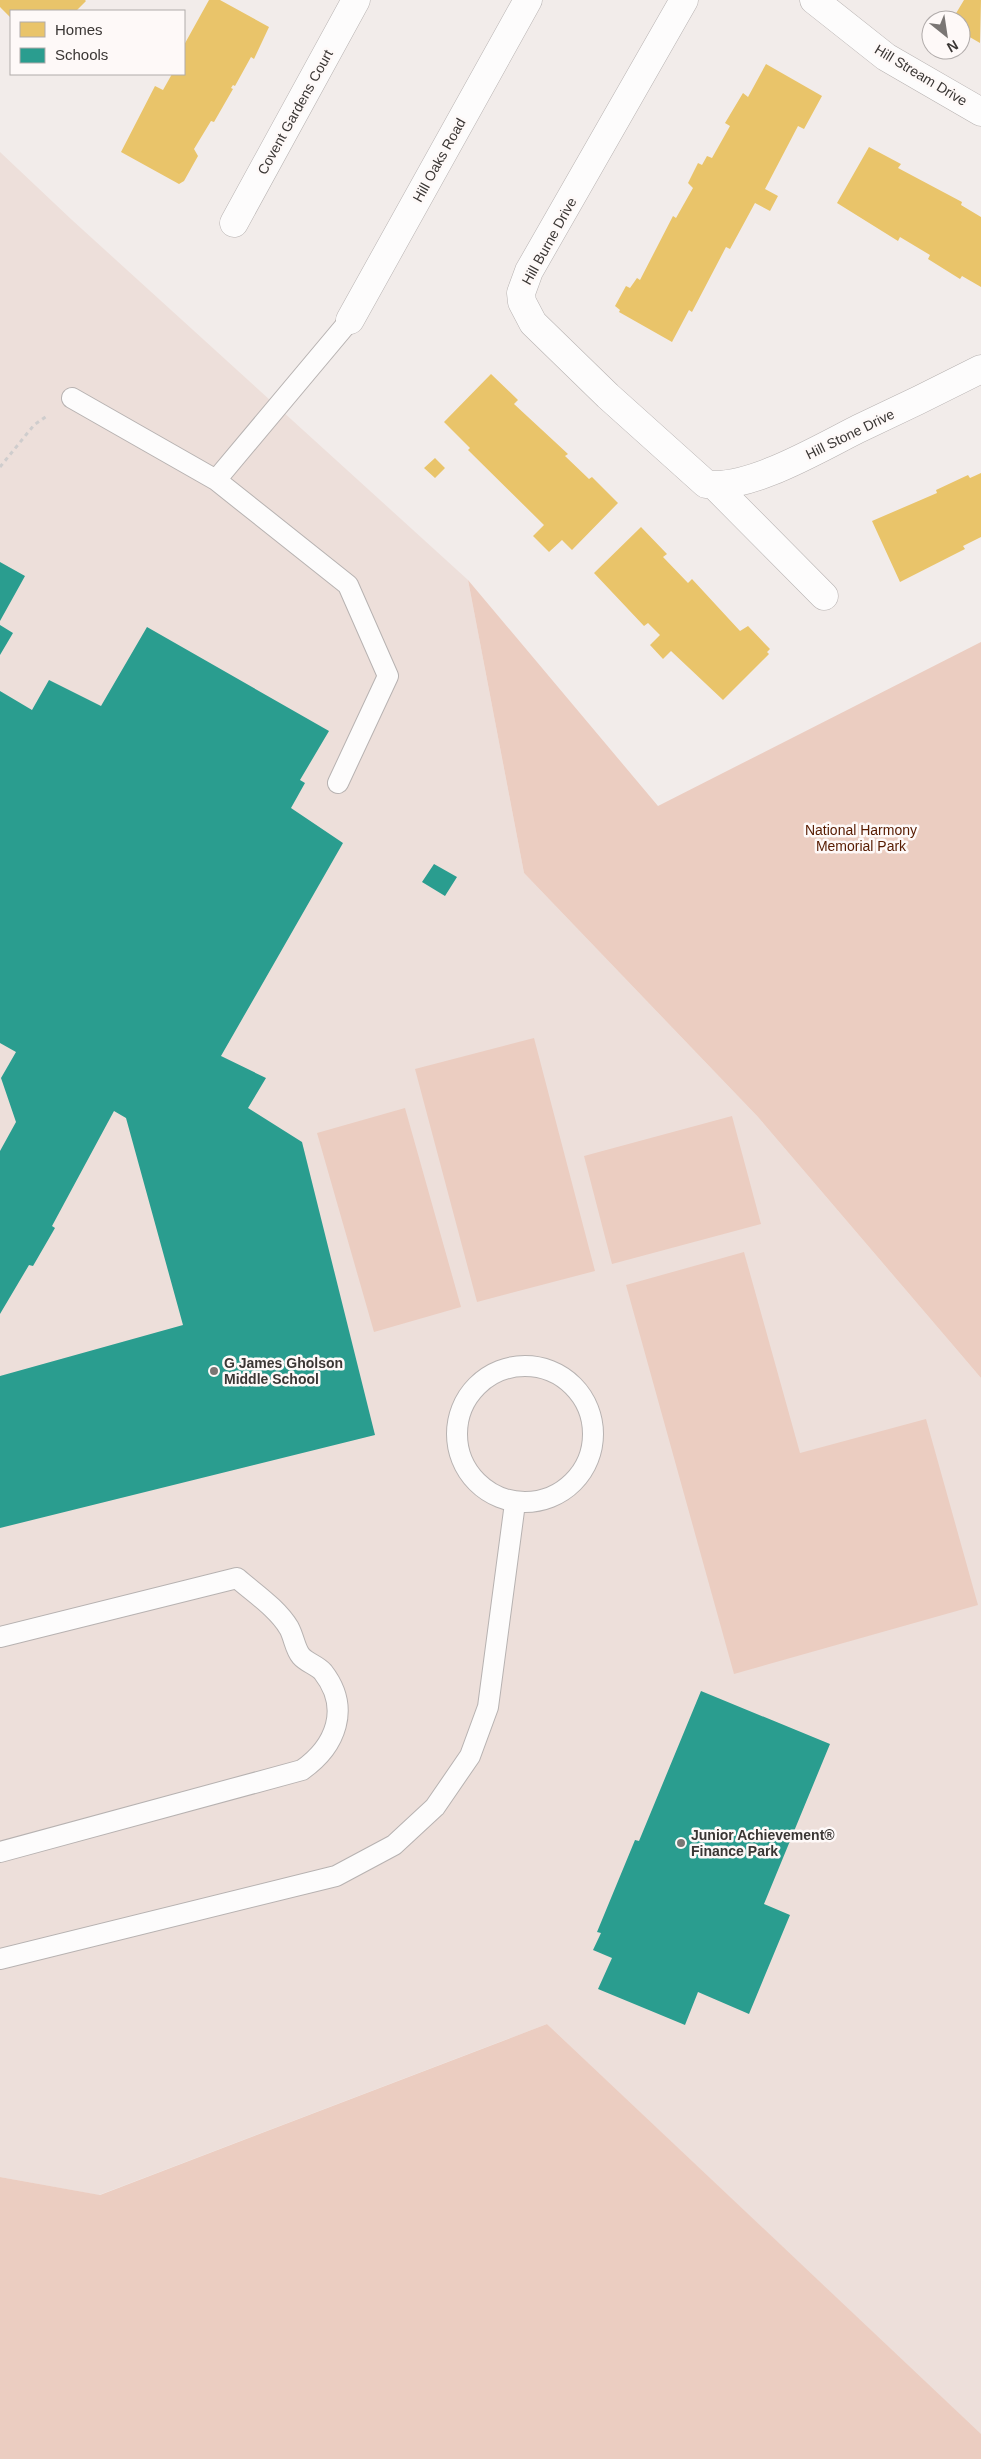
<svg xmlns="http://www.w3.org/2000/svg" width="981" height="2459" viewBox="0 0 981 2459" font-family="Helvetica,sans-serif">
<rect width="100%" height="100%" fill="#f2ecea"/>
<path fill="#eddfda" d="M0,152L72,220L468,580L524,873L758,1117L981,1378V2435L547,2024L99,2195L0,2177Z"/>
<path fill="#ebcdc1" d="M468,580L658,806L981,642V1378L758,1117L524,873Z
M534,1038L595,1271L477,1302L415,1069Z
M405,1108L461,1307L374,1332L317,1133Z
M732,1116L761,1224L612,1264L584,1156Z
M744,1252L800,1453L926,1419L978,1605L734,1674L626,1285Z
M547,2024L981,2434V2459H0V2177L100,2195Z"/>
<path fill="#e9c46a" d="M0,0H85L86,1L76,11H11V18L0,7Z
M209,0H220L269,27L254,59L251,57L235,86L233,85L231,88L233,89L214,122L211,121L194,149L198,156L184,181L179,184L121,152L155,86L163,90L172,74H184V45Z
M964,0H981L980,43L961,32V20H952Z
M766,64L822,96L804,129L798,126L765,189L778,196L770,211L755,203L730,249L726,247L692,312L689,310L672,342L619,312L620,310L615,306L626,286L630,288L637,278L640,280L673,216L676,218L693,188L688,183L698,163L702,165L707,156L712,158L730,126L725,123L743,93L748,97Z
M869,147L901,164L898,168L962,202L961,205L981,217V287L962,276L960,279L928,259L930,255L900,237L898,241L837,203Z
M491,374L518,400L514,404L568,454L565,456L589,479L592,477L618,503L572,550L562,540L549,552L533,536L544,525L468,450L470,448L444,422Z
M435,458L445,468L435,478L424,468Z
M981,473V537L963,546L965,549L900,582L872,521L937,493L936,490L968,475L970,478Z
M641,527L667,554L663,557L688,583L692,579L740,631L748,626L770,649L767,652L769,654L723,700L671,651L663,659L650,645L660,635L648,623L644,626L594,573Z"/>
<path fill="#2a9d8f" d="M0,562L25,576L0,621Z
M0,625L13,633L0,655Z
M147,627L329,731L300,780L305,783L291,808L343,843L221,1056L266,1078L248,1108L302,1142L375,1435L0,1528V1376L183,1325L126,1118L114,1111L52,1226L55,1228L33,1266L29,1265L0,1314V1151L16,1122L1,1078L16,1052L0,1043V691L32,710L49,680L101,706Z
M434,864L457,877L445,896L422,882Z
M701,1691L830,1744L764,1904L790,1915L749,2014L698,1992L685,2025L598,1989L612,1958L593,1950L601,1933L597,1932L635,1840L639,1841Z"/>
<g fill="none" stroke-linecap="round" stroke-linejoin="round">
<defs>
<path id="lane" d="M72,398L216,480L348,585L388,676L338,783
M216,480L350,320
M457 1434a68 68 0 1 1 136 0a68 68 0 1 1-136 0Z
M0,1637L237,1578C254,1593 277,1608 289,1628C294,1637 295,1649 301,1656C307,1663 317,1665 323,1672C351,1708 336,1746 302,1770L0,1852
M0,1959L336,1876L394,1845L435,1807L470,1756L488,1707L515,1503"/>
<path id="street" d="M684,0L529,271L521,293L522,302L533,323L608,396L706,484C748,491 820,448 858,429C899,410 940,390 981,369
M814,0L886,57L981,112
M234,223L356,0
M350,320L528,0
M714,485L824,596"/>
</defs>
<use href="#lane" stroke="#b7b2b1" stroke-width="22"/>
<use href="#street" stroke="#b7b2b1" stroke-width="29"/>
<path stroke="#cfcdcd" stroke-width="3" stroke-dasharray="4 4" stroke-linecap="butt" d="M0,467L34,425L47,416"/>
<use href="#lane" stroke="#fdfcfc" stroke-width="20"/>
<use href="#street" stroke="#fdfcfc" stroke-width="28"/>
</g>
<g fill="#7a7674" stroke="#fef9f8" stroke-width="2">
<circle cx="214" cy="1371" r="5"/>
<circle cx="681" cy="1843" r="5"/>
</g>
<g text-anchor="middle" stroke-width="5" stroke-linejoin="round" paint-order="stroke">
<g font-size="14" fill="#3a3634" stroke="#fef9f8">
<text transform="translate(921 75) rotate(31)" y="5">Hill Stream Drive</text>
<text transform="translate(295 112) rotate(-61)" y="5">Covent Gardens Court</text>
<text transform="translate(439 160) rotate(-61)" y="5">Hill Oaks Road</text>
<text transform="translate(549 241) rotate(-61)" y="5">Hill Burne Drive</text>
<text transform="translate(850 434) rotate(-26)" y="5">Hill Stone Drive</text>
</g>
<g font-size="14" fill="#571b00" stroke="#fef9f8">
<text x="861" y="835">National Harmony<tspan x="861" dy="16">Memorial Park</tspan></text>
</g>
<g font-size="14" font-weight="bold" fill="#3a3634" stroke="#fef9f8" text-anchor="start">
<text x="224" y="1368">G James Gholson<tspan x="224" dy="16">Middle School</tspan></text>
<text x="691" y="1840">Junior Achievement®<tspan x="691" dy="16">Finance Park</tspan></text>
</g>
</g>
<rect x="10" y="10" width="175" height="65" fill="#fef9f8" stroke="#b0abaa"/>
<rect x="20" y="22" width="25" height="15" fill="#e9c46a" stroke="#b0abaa"/>
<text x="55" y="35" font-size="15" fill="#3a3634">Homes</text>
<rect x="20" y="48" width="25" height="15" fill="#2a9d8f" stroke="#b0abaa"/>
<text x="55" y="60" font-size="15" fill="#3a3634">Schools</text>
<g transform="translate(946 35) rotate(150)"><circle r="24" fill="#fef9f8" stroke="#b0abaa"/>
<path d="M0-4L9 19L0 12L-9 19Z" fill="#7a7674"/>
<text y="-8" font-size="14" font-weight="bold" text-anchor="middle" fill="#3a3634">N</text>
</g>
</svg>
